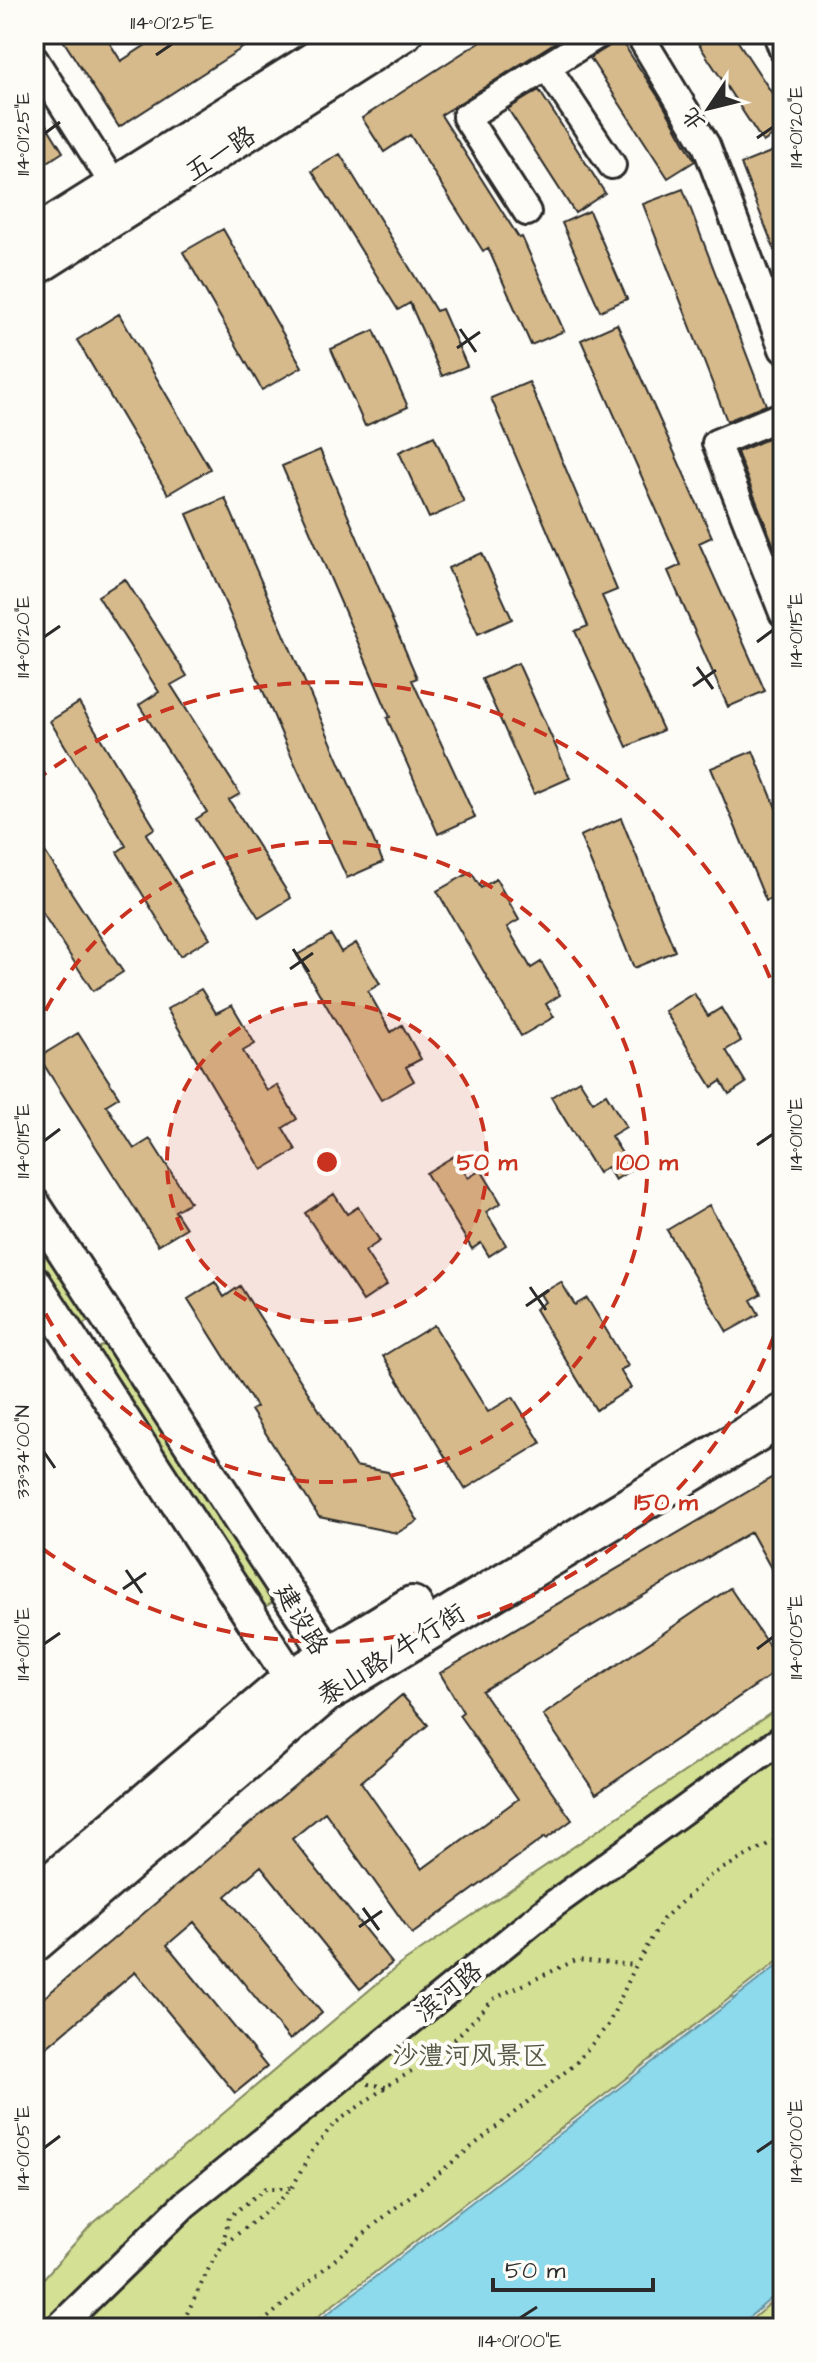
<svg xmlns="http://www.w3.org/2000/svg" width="817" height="2362" viewBox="0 0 817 2362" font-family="'Architects Daughter','LXGW WenKai TC',sans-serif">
<rect width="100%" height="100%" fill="#fdfcf7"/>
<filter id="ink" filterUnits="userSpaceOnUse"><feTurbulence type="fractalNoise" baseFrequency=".0125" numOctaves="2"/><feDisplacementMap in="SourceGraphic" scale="16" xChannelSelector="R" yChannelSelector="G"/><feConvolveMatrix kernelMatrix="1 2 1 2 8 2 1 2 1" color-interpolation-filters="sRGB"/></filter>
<g filter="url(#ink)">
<path fill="#d4e093" stroke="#80865f" stroke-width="2" d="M34,1228L92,1318L79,1327L34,1258Z
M108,1342L276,1600L262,1609L94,1351Z
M783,1705V1957L303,2328H34V2289L90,2226L399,1965Z
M783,2292V2328H742Z"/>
<path fill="#8ddaed" stroke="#66949f" stroke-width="2" d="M783,1961V2288L737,2328H309Z"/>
<path fill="#d6ba8b" stroke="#2b2b2b" stroke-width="2" d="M59,34H104L121,61L163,34H264L119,127Z
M492,34H568L441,115L519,238L522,237L564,331L531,345L488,248L483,251L410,135L384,152L362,118Z
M615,34H617L661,101L695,161L668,178L590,58L608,47L613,41Z
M692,34H733L783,110V129L763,142Z
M539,90L605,193L575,213L508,109Z
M34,105L63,152L34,171Z
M783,147V269H782L741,164Z
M340,154L436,311L442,309L467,366L442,376L410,303L398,310L312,171Z
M683,189L766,405L727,421L643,204Z
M589,211L627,299L600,311L562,223Z
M223,229L302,367L262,390L183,252Z
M119,314L210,469L168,494L77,340Z
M617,324L712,537L699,543L765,691L728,707L668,571L681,565L581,340Z
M374,330L408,407L365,426L331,349Z
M529,382L617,590L602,596L663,730L627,747L575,631L588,626L491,398Z
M434,436L464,502L429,518L399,452Z
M775,436L783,456V569L737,452Z
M320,450L417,678L412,680L475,817L438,834L387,718L390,717L282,466Z
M225,498L383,862L347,878L285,742L187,514Z
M482,553L512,619L478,634L448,568Z
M125,579L187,676L171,685L240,794L229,800L291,898L259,918L196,819L207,812L139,705L159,692L98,596Z
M518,663L570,778L534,794L482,679Z
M79,703L155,828L146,834L210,938L180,956L117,852L126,846L50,721Z
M753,751L783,825V894L766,901L711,768Z
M621,818L675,951L634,968L580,836Z
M34,835L123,972L93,991L34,900Z
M471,872L481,888L496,879L519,920L507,927L531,968L541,962L560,995L546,1004L554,1017L521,1036L437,891Z
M331,935L341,952L356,943L380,984L368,991L391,1032L402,1025L421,1059L406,1067L414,1081L381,1100L297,955Z
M201,989L216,1013L232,1005L255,1044L243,1051L267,1091L277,1085L297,1119L283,1128L296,1150L262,1170L167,1009Z
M694,993L708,1016L721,1008L741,1041L726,1050L746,1083L729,1094L721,1081L712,1087L665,1011Z
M78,1033L119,1097L106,1105L134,1149L150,1139L190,1202L175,1211L186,1228L158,1245L39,1057Z
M579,1080L593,1102L606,1094L626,1127L611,1136L632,1169L615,1180L607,1167L598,1173L551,1097Z
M454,1156L468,1178L481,1170L501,1203L486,1212L506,1245L489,1256L481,1243L472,1249L426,1173Z
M334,1194L347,1214L358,1207L380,1241L365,1251L387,1285L363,1301L305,1213Z
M709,1205L761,1294L751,1300L759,1314L727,1332L667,1230Z
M215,1282L224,1297L240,1286L355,1466L388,1472L418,1521L397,1533L319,1517L251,1410L256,1407L188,1299Z
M561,1282L575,1305L587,1298L628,1366L620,1370L631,1388L596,1410L535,1309L545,1302L540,1294Z
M434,1325L488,1412L513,1397L541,1443L465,1489L383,1356Z
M783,1471V1590L751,1532L482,1691L572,1820L546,1839L545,1837L412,1934L325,1812L292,1839L392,1963L360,1989L261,1866L226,1896L322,2013L290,2040L194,1922L167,1945L267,2067L235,2093L135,1972L34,2058V2006L402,1695L428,1725L361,1782L422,1869L518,1799L459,1715L463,1712L440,1673Z
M730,1588L783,1667L596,1794L543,1715Z"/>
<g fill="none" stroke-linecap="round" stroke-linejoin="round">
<defs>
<path id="minor" d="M639,34L706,145L783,349
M777,34L783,50
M34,59L114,185
M547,67L612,165
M527,212L466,117L599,34
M783,415L716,443L783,613
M58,2328L185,2204L220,2176L554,1904L783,1738"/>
<path id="tertiary" d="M34,234L352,34
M34,270L405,34
M34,1205L329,1656L325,1692L292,1680L34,1282"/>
<path id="primary" d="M34,1899L292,1680L412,1607
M34,1941L325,1692L783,1415"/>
</defs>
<use href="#minor" stroke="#2b2b2b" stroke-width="32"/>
<use href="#tertiary" stroke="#2b2b2b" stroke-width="38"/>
<use href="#primary" stroke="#2b2b2b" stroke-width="46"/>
<path stroke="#2b2b2b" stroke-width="4" stroke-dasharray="2 6" stroke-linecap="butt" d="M368,2084L386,2087
M223,2243L229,2217L266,2188H291
M180,2328L211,2264L222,2246L276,2204L292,2188L313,2149L334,2124L390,2084L438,2056L495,1998L576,1960L636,1965
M256,2328L379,2221L575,2064L608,2025L636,1965L663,1919L711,1875L783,1836"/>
<use href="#minor" stroke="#fdfcf7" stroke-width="26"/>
<use href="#tertiary" stroke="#fdfcf7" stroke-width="32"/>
<use href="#primary" stroke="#fdfcf7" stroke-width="40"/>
</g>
</g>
<path fill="none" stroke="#2b2b2b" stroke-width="3" d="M156,55L172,44M44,134L60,122M757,138L773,127M460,329L476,352M457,348L480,332M44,637L60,626M757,642L773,630M697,667L713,689M693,686L716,670M293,949L309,972M290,969L313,953M44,1141L60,1129M757,1145L773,1134M530,1287L546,1310M526,1306L549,1290M44,1452L55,1468M126,1570L142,1593M123,1589L146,1573M44,1644L60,1633M757,1649L773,1637M363,1908L379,1930M359,1927L382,1911M44,2148L60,2136M757,2152L773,2141M520,2318L537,2307"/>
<circle cx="327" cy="1162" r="160" fill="#c8321e" fill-opacity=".12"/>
<g fill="none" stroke="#c8321e" stroke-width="4" stroke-dasharray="14 10">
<circle cx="327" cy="1162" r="160"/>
<path d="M35 1032A320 320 0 1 1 35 1292"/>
<path d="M782 1314A480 480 0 0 1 35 1543M35 781A480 480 0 0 1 782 1010"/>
</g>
<g text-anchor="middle" stroke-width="8" stroke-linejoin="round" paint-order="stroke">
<g font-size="26" fill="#2b2b2b" stroke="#fdfcf7">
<text transform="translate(220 153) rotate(-33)" y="9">五一路</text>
<text transform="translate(302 1619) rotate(59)" y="9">建设路</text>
<text transform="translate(391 1654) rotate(-32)" y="9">泰山路/牛行街</text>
<text transform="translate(448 1991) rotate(-39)" y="9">滨河路</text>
</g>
<g font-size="26" fill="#555845" stroke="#fdfcf7">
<text x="470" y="2064">沙澧河风景区</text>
</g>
</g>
<circle cx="327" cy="1162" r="12" fill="#c8321e" stroke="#fdfcf7" stroke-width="4"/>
<g font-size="24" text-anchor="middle" font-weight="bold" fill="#c8321e" stroke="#fdfcf7" stroke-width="8" stroke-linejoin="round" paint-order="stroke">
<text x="487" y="1170">50 m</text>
<text x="647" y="1170">100 m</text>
<text x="666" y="1510">150 m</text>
</g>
<rect width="817" height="2362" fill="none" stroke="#fdfcf7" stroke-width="88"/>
<g transform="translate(709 108) rotate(235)" stroke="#fdfcf7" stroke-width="6" paint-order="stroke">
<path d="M0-6L14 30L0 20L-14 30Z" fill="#2b2b2b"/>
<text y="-12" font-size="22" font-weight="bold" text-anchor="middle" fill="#2b2b2b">北</text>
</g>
<path d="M493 2278v12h160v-12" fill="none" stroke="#2b2b2b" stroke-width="4"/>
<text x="505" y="2278" font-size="24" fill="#2b2b2b" stroke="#fdfcf7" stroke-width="6" paint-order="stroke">50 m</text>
<rect x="44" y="44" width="729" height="2274" fill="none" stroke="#2b2b2b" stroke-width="3"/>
<g font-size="20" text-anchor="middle" fill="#2b2b2b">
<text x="172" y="29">114°01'25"E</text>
<text transform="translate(795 127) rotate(-90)" y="7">114°01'20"E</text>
<text transform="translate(22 134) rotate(-90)" y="7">114°01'25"E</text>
<text transform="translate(795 630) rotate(-90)" y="7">114°01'15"E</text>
<text transform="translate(22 637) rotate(-90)" y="7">114°01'20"E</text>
<text transform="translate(795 1134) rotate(-90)" y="7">114°01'10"E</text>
<text transform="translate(22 1141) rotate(-90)" y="7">114°01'15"E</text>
<text transform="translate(22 1452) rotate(-90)" y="7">33°34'00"N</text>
<text transform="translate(795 1637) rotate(-90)" y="7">114°01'05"E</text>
<text transform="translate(22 1644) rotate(-90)" y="7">114°01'10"E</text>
<text transform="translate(795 2141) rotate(-90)" y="7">114°01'00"E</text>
<text transform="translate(22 2148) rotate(-90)" y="7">114°01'05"E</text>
<text x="520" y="2347">114°01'00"E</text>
</g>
</svg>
